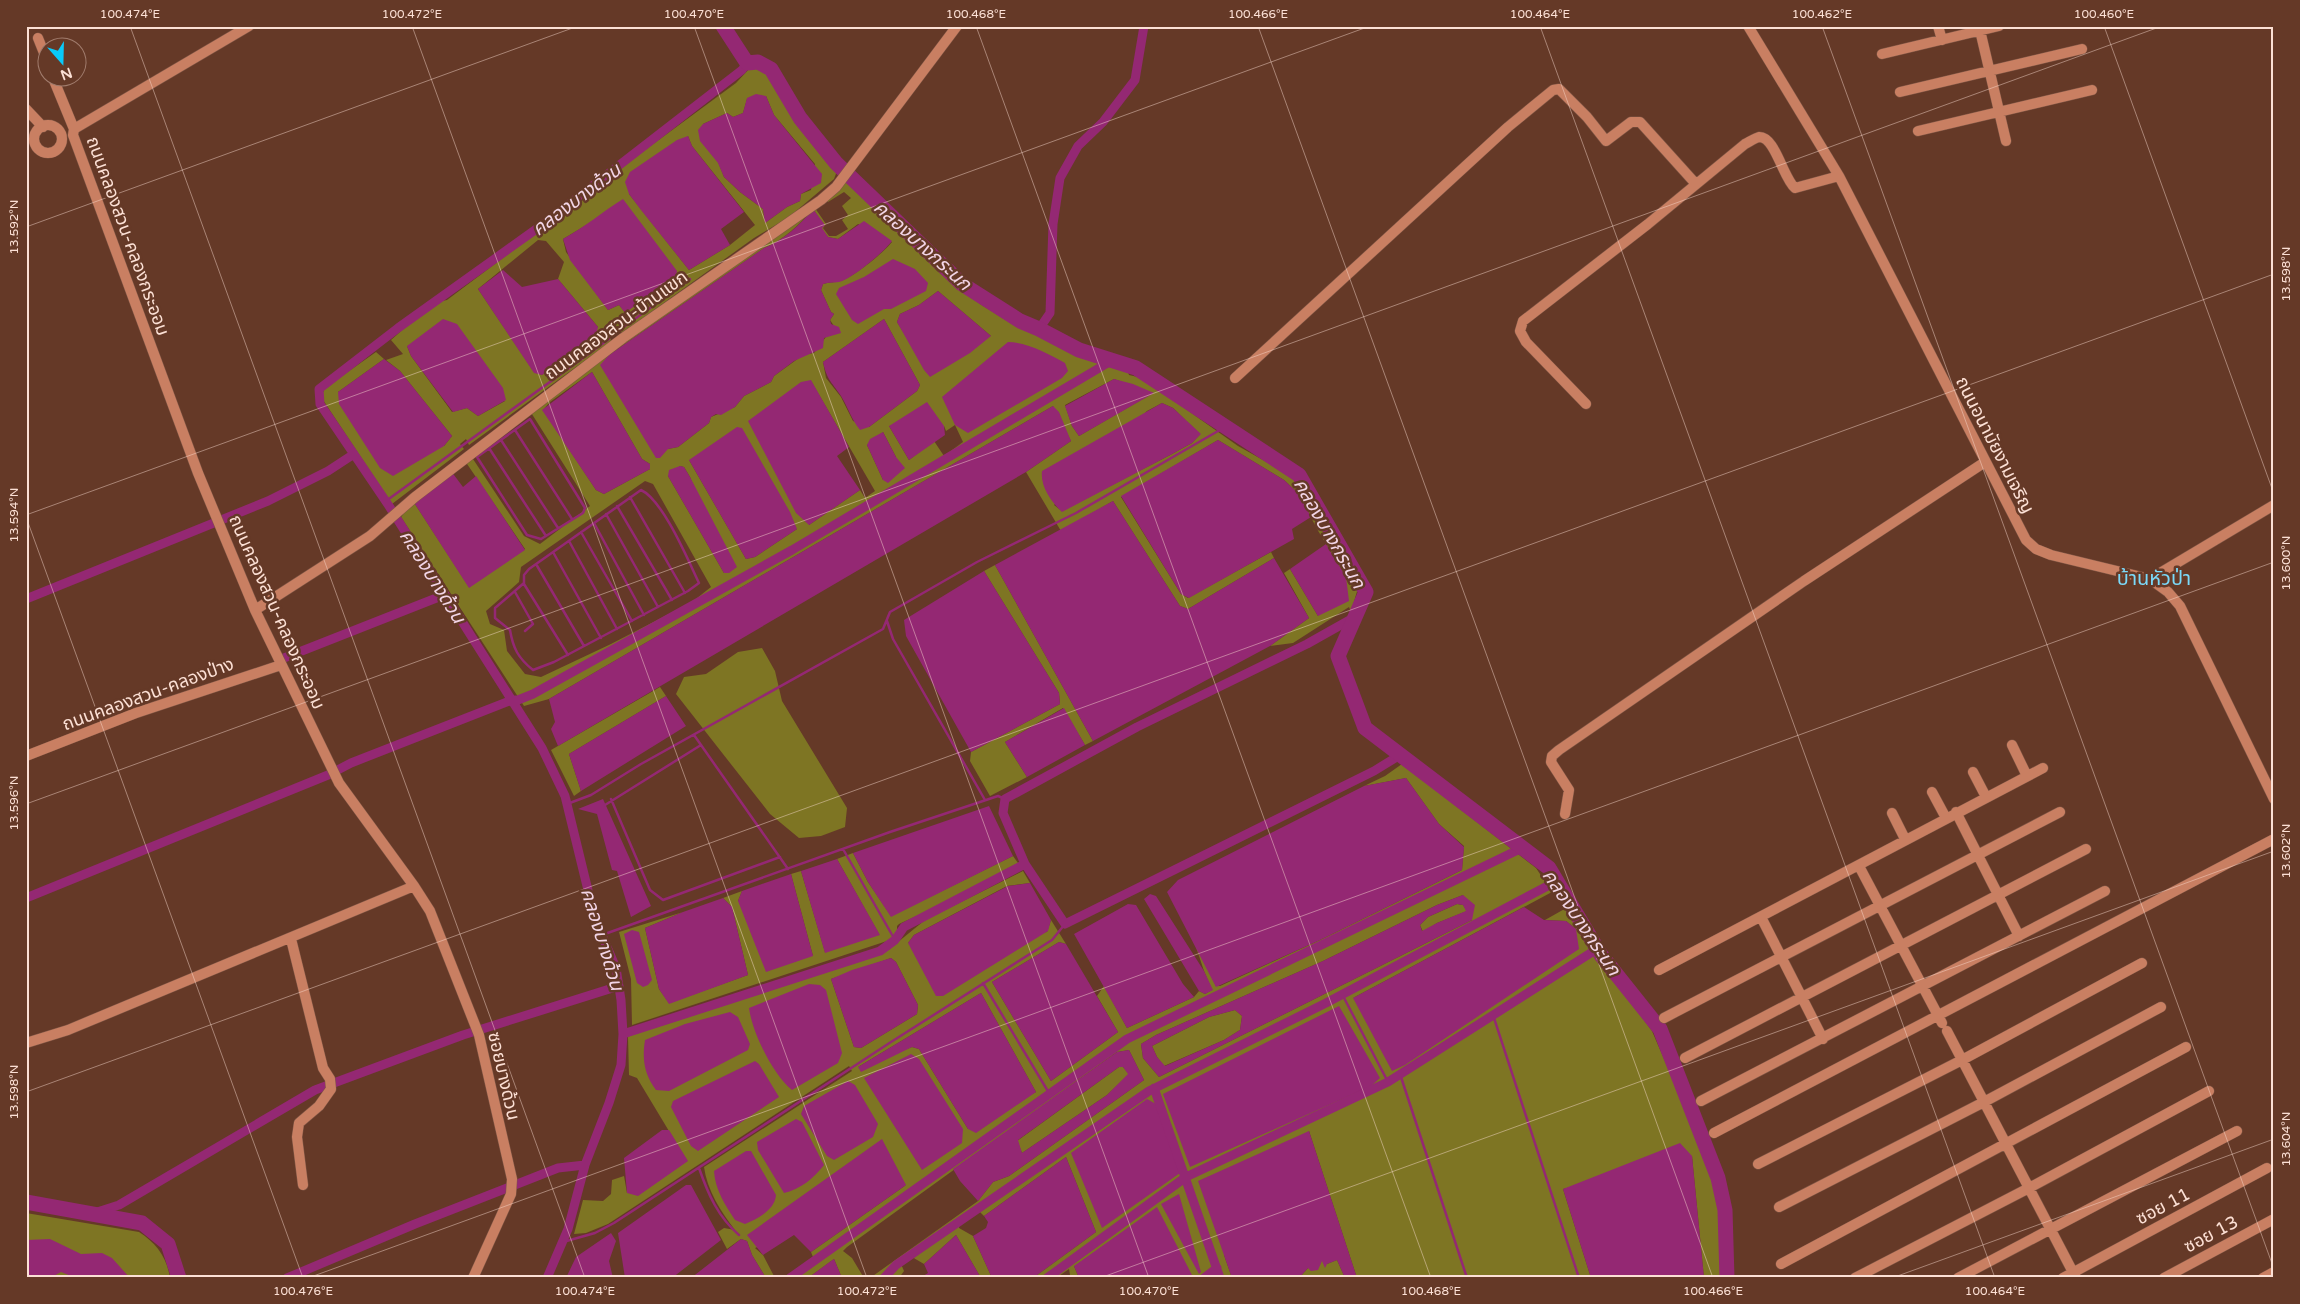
<svg xmlns="http://www.w3.org/2000/svg" width="2300" height="1304" viewBox="0 0 2300 1304" font-family="'Varela Round','Noto Sans Thai',sans-serif">
<rect width="100%" height="100%" fill="#653927"/>
<path fill="#7e7523" fill-rule="evenodd" d="M750,68H761L769,72L802,125L837,171L834,179L789,217L754,238L622,333L618,326L608,334L611,340L609,343L469,445L466,439L460,444L464,449L392,504L321,397L325,388L376,352L384,359L338,392L444,446L452,436L400,371L386,360L403,354L391,340L409,324L442,301L447,300L536,233L560,219L563,212L582,201L603,181L736,83ZM766,96L774,115L815,164L811,190L801,194L800,201L787,207L765,223L763,209L740,192L724,177L703,124L727,113L733,117L743,113L747,99ZM688,136L692,146L755,225L730,245L689,270L629,194ZM593,221L625,312L619,305L608,310L566,252L563,239ZM538,240L546,241L564,262L558,279L598,327L542,375L534,372L478,289ZM407,346L505,401L478,416L467,408L452,412L411,356Z
M846,180L897,227L937,271L980,304L1019,328L1041,334L1062,346L1092,360L1127,369L1129,375L1142,378L1238,446L1297,479L1358,588L1351,612L1349,607L1293,643L1270,646L1309,618L1284,573L1290,569L1318,616L1346,577L1317,529L1299,494L1284,480L1218,440L1121,497L1181,594L1188,598L1271,552L1274,558L1188,609L1180,606L1113,501L1061,531L1026,472L1071,441L1053,406L549,699L524,706L401,517L413,501L469,587L525,549L465,461L471,456L524,536L540,544L590,506L530,411L601,358L815,208L826,224L823,228L829,236H836L848,229L842,220L848,215L842,206L851,198L844,192L828,202L825,199ZM813,209L824,225L821,228L828,237L838,239L858,224L892,242C884,252 852,279 839,281C833,283 829,282 823,284L821,290L831,312L834,314L830,320L834,326L814,353L803,355L774,376L771,382L744,396L735,407L711,417L709,423L678,447L668,449L609,355L764,248C784,240 799,225 813,209ZM938,291L991,336L909,341L897,322L900,314L919,305ZM884,319L920,385L917,391L869,427L853,421L841,397L826,378L823,362ZM592,372L642,459L650,464V469L604,494L596,490L543,410L550,402ZM1114,379L1153,393L1079,436L1072,426L1065,405ZM811,381L875,491L865,498L860,490L809,525ZM1162,403L1173,408L1200,434L1192,443L1172,454L1062,511L1054,505L1147,411ZM955,425L963,442L944,456L934,441L909,460L889,426H944L946,431ZM883,432L896,457L883,480L867,445ZM689,460L797,529L755,557L746,559ZM680,466L684,467L690,477L729,573H724L668,476ZM645,481L653,484L711,587L692,602L611,644L541,677L525,674L507,651L504,630L490,624L486,611L519,582L521,567Z
M995,565L1093,741L1085,745L1063,708L1005,742L1027,777L990,796L970,761L971,752L1060,704L1059,693L984,571Z
M762,648L775,671L782,701L847,808L845,827L821,836L799,838L770,814L676,694L684,677L706,674L738,652Z
M660,687L666,696L569,754L581,791L574,796L551,750Z
M1402,764L1536,868L1552,892L1353,998L1576,929L1566,921L1545,920L1568,907L1597,956L1652,1031L1689,1117L1717,1190L1724,1278H1704L1692,1156L1563,1189L1591,1278H1357L1309,1131L1224,1255L1232,1278H1193L1074,1266L1079,1278H1066L1070,1275L1069,1269L1056,1278H1033L1096,1232L1066,1157L984,1216L979,1211L959,1224V1228L973,1236L992,1278H981L956,1235L924,1264L912,1257L901,1264L904,1271L899,1278H870L978,1201L993,1182L1009,1176L1144,1080L1129,1050L1117,1052L847,1247L843,1251L852,1258L864,1278H842L834,1259L808,1278H786L813,1257L811,1252L906,1185L755,1248L763,1255L775,1278H766L752,1255L747,1241L741,1239L727,1249L718,1232L724,1228L735,1230C721,1212 707,1190 704,1167L852,1071L849,1066L608,1224L586,1233L574,1234L583,1200L603,1201L611,1194L612,1180L624,1176L627,1193L687,1161L637,1078L629,1075L628,1037L634,1033L657,1027L870,958L887,951L925,920L1023,871L1030,883L1007,886L914,935L908,943L1047,932L1051,920L1066,944L1059,942L992,982L1051,1081L1118,1032L1097,996L1104,986L1127,1028L1194,997L1199,991L1205,994L1212,990L1204,971L1194,941L1216,986H1220L1320,940L1462,870L1464,846L1439,824L1406,778L1364,786L1385,776ZM1463,895L1472,920L1159,1077L1143,1058L1141,1044L1156,1035L1323,961L1437,905ZM891,958L896,962L918,1005L917,1014L861,1048L854,1047L831,979ZM981,993L1036,1092L968,1129L919,1049L912,1047L858,1067Z
M853,853L868,882L891,916L1013,856L1018,863L943,904L899,924L897,926V934L893,939L632,1025L631,979L619,932L683,912L645,928L659,989L669,1003L748,975L732,907L723,898L742,891L738,901L813,956L791,874L801,871L825,952L879,934L837,859Z
M1457,904L1463,905L1467,911L1437,923L1423,932L1420,925L1428,917Z
M1235,1010L1242,1016L1240,1030L1224,1040L1164,1066L1157,1057L1152,1046L1209,1017Z
M1119,1067H1123L1129,1074L1107,1095L1022,1153L1017,1141Z
M26,1213L139,1232C156,1243 167,1257 170,1278H26Z
M1322,1260L1327,1264L1337,1260L1345,1278H1299L1308,1268Z"/>
<path fill="#942873" fill-rule="evenodd" d="M756,94L766,96L774,115L822,174L821,183L801,194L800,201L787,207L765,223L763,209L740,192L724,177L718,163L700,141L698,130L703,124L727,113L733,117L743,113L747,98Z
M688,136L692,146L744,212L721,229L730,245L689,270L641,210L629,194L625,182L630,172L677,140Z
M623,199L677,271L676,276L625,313L619,305L608,310L570,260L563,239C585,227 602,212 623,199Z
M813,209L825,225L822,228L828,237L838,239L864,221L892,241C884,252 852,279 839,282C833,283 829,282 823,284L821,290L831,312L834,314L830,320L831,324L839,327L841,333L824,338L823,348L794,361L774,376L771,382L744,396L735,407L721,415L716,414L711,417L709,423L678,447L668,449L660,458H656L600,365L609,355L764,248C784,240 800,225 813,209Z
M893,259L915,269L928,283L926,291L891,309H884L858,324L852,320L836,294L839,288L864,277Z
M503,270L522,287L558,279L598,327L596,335L542,375L534,373L478,289Z
M938,291L991,336L970,353L930,377L924,370L897,322L900,314L919,305Z
M443,319L457,324L503,388L506,400L478,416L467,408L453,412L411,356L407,346Z
M884,319L920,385L917,391L869,427L860,430C851,419 848,407 841,396C831,381 827,380 823,362Z
M1008,342C1027,342 1049,354 1065,363L1068,371L1062,378L968,433L955,425L942,397Z
M384,359L400,371L452,436L444,446L393,476L380,468L339,404L338,392Z
M592,372L642,459L650,464V469L604,494L596,490L542,410Z
M1114,379L1133,384L1154,393L1079,436L1072,426L1065,406Z
M811,380L849,447L837,456L860,490L809,525L796,513L748,421L801,382Z
M927,402L944,426L945,435L909,460L889,426Z
M1162,403L1173,408L1201,434L1192,443L1172,454L1062,512C1051,502 1040,486 1042,471Z
M1053,406L1059,412L1071,441L1026,472L558,746L551,729L555,722L549,699Z
M737,427L742,428L790,512L797,529L755,557L746,559L689,460Z
M883,432L896,457L905,468L888,483L883,480L867,445L870,439Z
M1218,440L1284,480L1299,494L1311,517L1292,529L1294,539L1189,598L1181,594L1121,496Z
M680,466L684,467L690,477L737,567L729,573H724L668,476L669,470Z
M451,471L463,487L476,476L525,550L469,588L413,501Z
M1113,501L1180,606L1188,609L1274,558L1309,618L1270,646L1093,741L995,565Z
M1326,544L1346,577L1349,601L1318,616L1290,569Z
M984,571L1059,693L1060,704L971,752L906,636L904,620Z
M666,696L686,726L581,791L569,754Z
M1064,708L1085,745L1027,777L1005,742Z
M1406,778L1439,824L1464,847L1462,870L1320,940L1216,987L1167,892L1178,880L1364,786Z
M603,799L651,906L631,917L617,871L612,870L597,814L578,809Z
M989,806L1013,856L891,917L868,882L853,853Z
M837,859L880,935L825,953L801,871Z
M791,874L813,956L766,972L738,901L742,891Z
M1030,883L1051,920L1048,931L943,996H936L908,943L914,935L1008,886Z
M1150,894L1156,896L1204,971L1213,990L1205,994L1199,991L1144,899Z
M1463,895L1475,905L1472,920L1159,1077L1143,1058L1141,1044L1156,1035L1323,961L1437,905ZM1457,904L1463,905L1466,911L1437,923L1422,931L1420,925L1428,917ZM1235,1010L1242,1016L1240,1030L1224,1040L1165,1066L1157,1057L1152,1046L1209,1017Z
M723,898L732,907L748,975L669,1004L659,989L645,928L683,912Z
M1128,904L1136,905L1183,984L1194,997L1127,1028L1074,934Z
M1524,907L1544,920L1566,921L1576,929L1579,949L1405,1065L1392,1071L1353,998Z
M632,930L639,932L652,980L648,985L643,987L637,983L624,934Z
M1059,942L1066,944L1118,1032L1051,1081L992,982Z
M891,958L896,962L918,1005L917,1014L861,1048L854,1047L831,979L852,970Z
M809,984L820,985L826,990L842,1053L838,1063L792,1090C773,1075 752,1032 749,1008Z
M981,993L1036,1092L976,1133L968,1129L919,1049L912,1047L861,1072L858,1067Z
M1339,1006L1380,1078L1371,1086L1190,1167L1163,1094Z
M730,1012L738,1017L750,1044L748,1050L669,1091L656,1090C644,1074 642,1059 645,1040L685,1024Z
M1129,1050L1144,1080L1009,1176L993,1182L978,1201L960,1181L953,1169L1117,1052ZM1119,1067H1123L1128,1074L1107,1095L1022,1153L1018,1140Z
M911,1054L919,1059L963,1129L962,1143L922,1170L864,1078Z
M755,1061L759,1064L779,1097L698,1151L691,1146L671,1107L673,1101Z
M848,1081L855,1085L878,1124L873,1137L834,1160L827,1156L801,1114L804,1106Z
M1147,1099L1156,1104L1180,1173L1102,1228L1071,1153Z
M796,1119L802,1122L824,1165C814,1178 801,1189 784,1193L758,1150L757,1142Z
M662,1130H669L688,1161L638,1196L627,1193L624,1158Z
M1309,1131L1357,1278H1345L1337,1260L1327,1264L1325,1268L1322,1261L1318,1270L1311,1271L1308,1268L1299,1278H1232L1198,1181Z
M882,1139L906,1185L811,1252L794,1235L763,1255L747,1235Z
M1680,1143L1692,1156L1704,1278H1591L1563,1189Z
M746,1151H751L776,1195C775,1210 757,1219 745,1224L735,1220C725,1205 715,1189 714,1171Z
M1066,1157L1096,1232L1033,1278H992L973,1236L986,1228L988,1222L984,1216Z
M686,1185H691L721,1240L672,1278H625L618,1233Z
M1179,1194L1201,1272L1199,1274L1161,1204Z
M1157,1207L1193,1277L1079,1278L1074,1266Z
M611,1233L616,1241L609,1261L613,1278H566L576,1257Z
M956,1235L981,1278H920L928,1273L924,1264Z
M50,1239L81,1254L102,1253L112,1258L130,1278H76L61,1272L50,1278H26V1240Z
M741,1239L747,1241L752,1255L766,1278H691Z
M834,1259L842,1278H808L831,1261Z"/>
<g fill="none" stroke-linecap="round" stroke-linejoin="round">
<path stroke="#942873" stroke-width="2.5" d="M621,329L690,279
M530,419L585,508L583,513L541,539L527,535L477,457Z
M515,430L572,519
M501,440L558,528
M489,448L546,536
M641,490C663,500 688,560 699,583L688,591L554,662L533,670C518,658 513,648 510,630L495,618V608L524,583V575L529,569Z
M630,497L685,593
M386,501L609,339
M617,506L672,600
M606,514L658,607
M594,523L644,615
M581,532L632,621
M569,541L617,629
M553,552L601,638
M536,564L584,646
M524,584L568,655
M515,592L533,624L525,631
M887,621L893,639L985,800
M694,735L788,869
M611,799L650,890L663,900L780,857
M567,804L591,795L641,764L883,629L890,612L977,562L1076,513L1225,427
M605,805L701,745
M843,849L895,940
M602,935L890,832L998,796L1005,799
M983,983L1049,1093
M1342,994L1388,1082
M1493,1015L1579,1278
M1400,1074L1467,1278
M699,1168C708,1194 718,1217 739,1235
M563,1242L595,1233L614,1223L891,1042L1052,940L1065,924"/>
<path stroke="#942873" stroke-width="9" d="M1039,329L1050,313L1053,224L1060,178L1078,146L1103,122L1135,80L1144,26
M26,599L268,501L328,471L354,454
M284,658L444,595
M1025,864L1003,813L1005,799L1137,727L1307,644L1355,617
M26,898L328,775L351,763L512,700H518L533,694L792,550L1111,361
M623,1034L880,951L895,940L904,927L1025,864L1065,924L1374,771L1400,755
M1154,1088L1220,1278
M91,1214L119,1205L315,1090L463,1035L619,986
M287,1278L415,1224L558,1168L585,1165
M547,1278L568,1229L585,1165L609,1103L621,1065L623,1034L621,1000L616,968L595,919L565,796L542,748L389,506L320,404L319,389L398,328L542,225L742,70L747,63
M790,1278L1127,1039L1522,848
M884,1278L896,1265L1149,1091L1326,1003L1557,881
M1047,1278L1186,1177L1388,1082L1597,949
M1204,1278L1217,1268"/>
<path stroke="#942873" stroke-width="15" d="M723,26L747,63L758,62L771,69L800,118L836,163L962,284L1020,321L1039,329L1079,350L1136,368L1299,475L1366,592L1338,656L1365,728L1549,868L1601,955L1660,1029L1718,1178L1725,1210L1727,1278
M26,1202L142,1223L168,1244L179,1278"/>
<defs>
<path id="minor" d="M1748,26L1839,176L2026,540L2036,549L2051,555L2150,579L2168,592L2180,606L2274,799
M1938,26L1942,40
M1979,26L2006,141
M38,38L48,63
M1882,54L1999,26
M53,78L74,129
M1900,92L2082,49
M26,109L43,127
M34 139a14 14 0 1 1 28 0a14 14 0 1 1-28 0Z
M1918,131L2092,90
M1235,378L1508,127L1553,90L1559,89L1587,117L1606,141L1631,122H1640L1695,183
M1586,404L1526,342L1520,331L1523,321L1648,224L1745,144C1749,142 1755,138 1759,137C1775,136 1783,178 1795,188L1839,176
M2150,579L2274,505
M255,610L370,536L415,497L623,338L821,200L836,187L957,26
M2012,745L2027,776
M26,756L136,713L281,665
M1973,772L1986,797
M1932,792L1946,818
M1956,812L2019,936
M1892,813L1905,839
M1565,814L1569,790L1551,762L1552,756L1559,750L1804,581L1985,462
M1859,866L1942,1023
M414,886L430,911L479,1035L512,1179L511,1194L473,1278
M1761,917L1823,1039
M291,939L323,1068L330,1079L331,1089L319,1106L299,1123L297,1137L303,1185
M1659,970L2043,768
M1664,1018L2060,812
M1947,1031L2076,1278
M26,1043L68,1030L414,886L339,783L255,610L198,473L73,135L74,129L249,26
M1685,1058L2086,849
M1701,1101L2105,891
M1714,1133L2274,839
M1758,1164L1962,1060L2142,963
M1779,1207L1984,1102L2161,1007
M1781,1264L2186,1047
M1855,1278L2029,1188L2209,1091
M1958,1278L2237,1131
M2063,1278L2267,1168
M2164,1278L2274,1219
M2263,1278L2274,1272"/>
</defs>
<use href="#minor" stroke="#805746" stroke-width="11"/>
<use href="#minor" stroke="#c97f62" stroke-width="10"/>
</g>
<path fill="none" stroke="#fce0d5" stroke-width="1" stroke-opacity="0.45" d="M130,26L585,1278M412,26L867,1278M694,26L1149,1278M976,26L1431,1278M1258,26L1713,1278M1540,26L1995,1278M1822,26L2274,1269M2104,26L2274,494M26,227L578,26M26,515L1370,26M26,517L303,1278M26,804L2162,26M26,1092L2274,274M308,1278L2274,562M1100,1278L2274,851M1892,1278L2274,1139"/>
<g text-anchor="middle" stroke-width="5" stroke-linejoin="round" paint-order="stroke">
<g font-size="18" fill="#fce0d5" stroke="#653927">
<text transform="translate(128 236) rotate(70)" y="6">ถนนคลองสวน-คลองกระออม</text>
<text transform="translate(616 325) rotate(-36)" y="6">ถนนคลองสวน-บ้านแขก</text>
<text transform="translate(1995 445) rotate(63)" y="6">ถนนอนามัยงามเจริญ</text>
<text transform="translate(277 612) rotate(66)" y="6">ถนนคลองสวน-คลองกระออม</text>
<text transform="translate(148 694) rotate(-20)" y="6">ถนนคลองสวน-คลองป่าง</text>
<text transform="translate(504 1076) rotate(77)" y="6">ซอยบางด้วน</text>
<text transform="translate(2163 1206) rotate(-28)" y="6">ซอย 11</text>
<text transform="translate(2211 1234) rotate(-28)" y="6">ซอย 13</text>
</g>
<g font-size="19" font-style="italic" fill="#f2d5e6" stroke="#653927">
<text transform="translate(576 199) rotate(-37)" y="7">คลองบางด้วน</text>
<text transform="translate(923 245) rotate(42)" y="7">คลองบางกระนก</text>
<text transform="translate(1330 533) rotate(60)" y="7">คลองบางกระนก</text>
<text transform="translate(433 576) rotate(58)" y="7">คลองบางด้วน</text>
<text transform="translate(1582 922) rotate(56)" y="7">คลองบางกระนก</text>
<text transform="translate(603 939) rotate(73)" y="7">คลองบางด้วน</text>
</g>
<g font-size="20" fill="#7bd9f9" stroke="#653927">
<text x="2154" y="585">บ้านหัวป่า</text>
</g>
</g>
<rect width="2300" height="1304" fill="none" stroke="#653927" stroke-width="55"/>
<g transform="translate(62 62) rotate(160)"><circle r="24" fill="#653927" stroke="#a17c6d"/>
<path d="M0-4L9 19L0 12L-9 19Z" fill="#09cafa"/>
<text y="-8" font-size="14" font-weight="bold" text-anchor="middle" fill="#fce0d5">N</text>
</g>
<rect x="28" y="28" width="2244" height="1248" fill="none" stroke="#fce0d5" stroke-width="2"/>
<g font-size="12" text-anchor="middle" fill="#fce0d5">
<text x="130" y="18">100.474°E</text>
<text x="412" y="18">100.472°E</text>
<text x="694" y="18">100.470°E</text>
<text x="976" y="18">100.468°E</text>
<text x="1258" y="18">100.466°E</text>
<text x="1540" y="18">100.464°E</text>
<text x="1822" y="18">100.462°E</text>
<text x="2104" y="18">100.460°E</text>
<text transform="translate(14 227) rotate(-90)" y="4">13.592°N</text>
<text transform="translate(2286 274) rotate(-90)" y="4">13.598°N</text>
<text transform="translate(14 515) rotate(-90)" y="4">13.594°N</text>
<text transform="translate(2286 563) rotate(-90)" y="4">13.600°N</text>
<text transform="translate(14 803) rotate(-90)" y="4">13.596°N</text>
<text transform="translate(2286 851) rotate(-90)" y="4">13.602°N</text>
<text transform="translate(14 1092) rotate(-90)" y="4">13.598°N</text>
<text transform="translate(2286 1139) rotate(-90)" y="4">13.604°N</text>
<text x="303" y="1295">100.476°E</text>
<text x="585" y="1295">100.474°E</text>
<text x="867" y="1295">100.472°E</text>
<text x="1149" y="1295">100.470°E</text>
<text x="1431" y="1295">100.468°E</text>
<text x="1713" y="1295">100.466°E</text>
<text x="1995" y="1295">100.464°E</text>
</g>
</svg>
